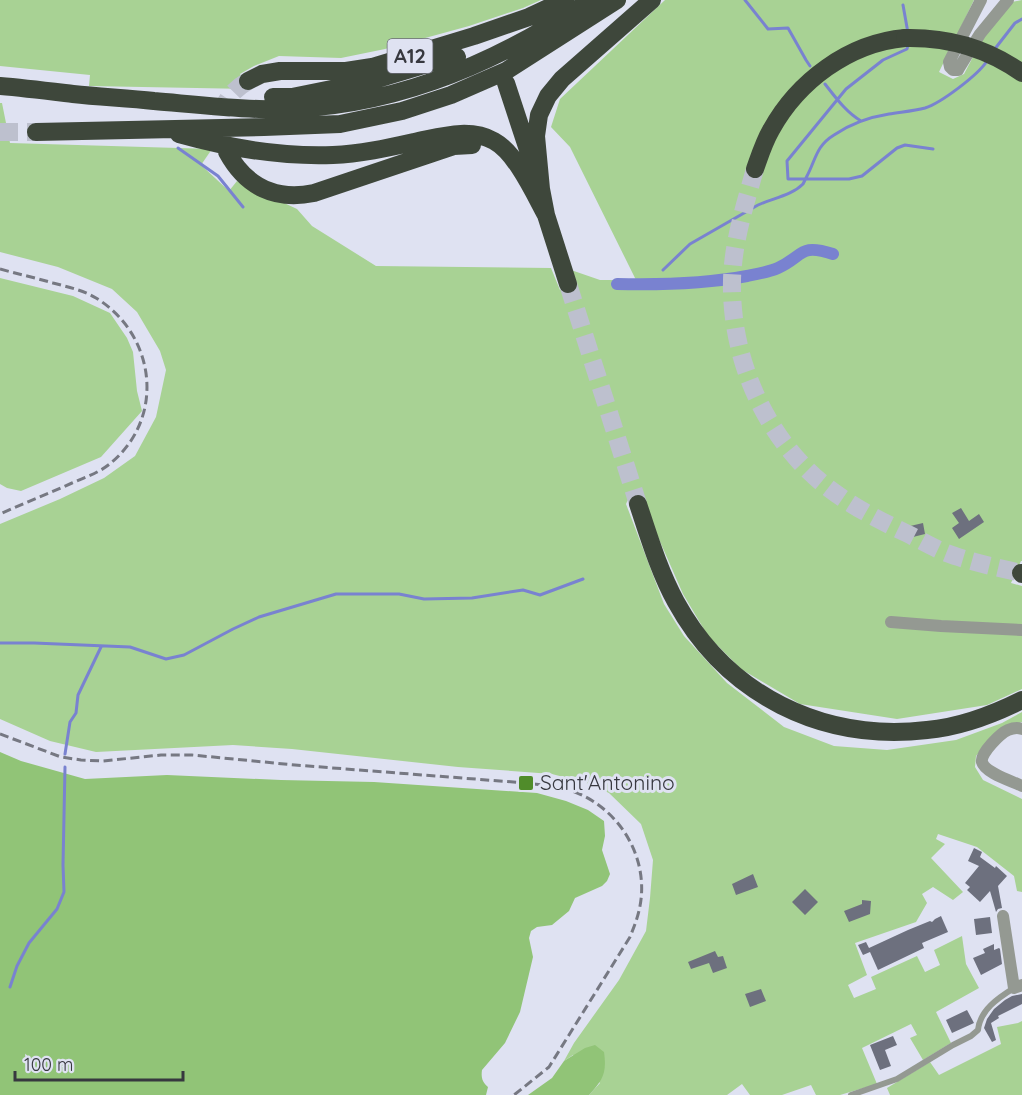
<svg xmlns="http://www.w3.org/2000/svg" width="1022" height="1095" viewBox="0 0 1022 1095" font-family="Quicksand,sans-serif">
<rect width="100%" height="100%" fill="#dfe2f2"/>
<path fill="#a8d294" d="M0,0H541L523,8L469,26L385,49L341,58L279,56L254,66L240,74L250,89L89,86L90,75L0,66Z
M665,0H974L939,72L953,79L964,74L984,36L1012,2L1022,0V561H1021L1011,583L1022,586V689L987,705L897,719L800,704L741,669L708,636L683,594L644,505L643,494L636,492L630,495L626,504L664,604L684,636L727,683L784,727L834,746L887,750L956,740L1002,723L1022,712V722L998,731L976,756L975,767L983,780L1022,799V892L1017,891L1014,876L977,847L938,834L936,839L945,844L931,858L963,892L953,900L933,887L922,894L927,903L916,922L855,943L867,975L848,985L854,998L876,989L871,977L917,956L925,972L940,965L934,950L962,936L966,964L979,988L936,1012L951,1043L923,1060L910,1038L917,1035L911,1024L862,1048L877,1084L840,1095H816L811,1085L782,1095H750L742,1084L727,1095H589L600,1083L573,1055L564,1061L574,1043L619,980L646,931L650,898L653,860L641,824L609,793L590,784L552,774L458,767L292,749L233,745L96,752L50,741L0,719V524L60,499L104,478L135,456L156,417L166,370L160,351L137,312L112,289L58,267L0,252V103H2L10,143L212,149L201,165L229,191L237,181L297,209L312,226L376,266L551,268L560,290L576,285L571,270L600,280H636L570,147L551,127L560,99Z
M0,278L73,296L110,313L127,338L133,352L137,391L142,411L101,457L21,491L7,488L0,484Z
M1022,1021V1095H890L887,1088L930,1062L939,1075L1001,1044L997,1027L1018,1023Z"/>
<path fill="#91c477" d="M0,752L21,761L85,779L167,775L281,780L374,782L537,793L566,801L588,810L604,821L605,836L602,850L610,874L607,881L602,886L575,898L569,911L552,925L537,927L531,931L529,938L533,957L520,1012L505,1043L482,1070C481,1077 482,1082 488,1087L486,1095H0Z
M595,1045L604,1052C607,1073 603,1080 589,1095H528L552,1078L564,1061L585,1048Z"/>
<g fill="none" stroke-linecap="round" stroke-linejoin="round">
<path stroke="#7982d0" stroke-width="3" d="M745,0L768,29L788,28L806,60L810,66
M903,5L908,33
M908,45L907,49L883,60L846,89L787,161L788,179H849L862,176L897,148L905,145L933,149
M994,50L1015,23L1022,19
M825,84C836,98 846,112 861,121
M178,148L218,176L243,207
M663,270L690,244L758,205C773,198 791,196 803,184C804,182 806,178 807,176C816,159 816,146 834,135C850,124 870,117 889,114C901,112 914,111 925,108C941,103 978,75 987,61
M0,643H34L130,647L166,659L184,655L233,629L259,617L336,594H399L424,599L472,598L523,590L540,595L583,579
M65,754L70,722L76,713L78,695L101,647
M10,987L17,966L29,943L57,909L64,892L63,865L65,767"/>
<path stroke="#7982d0" stroke-width="12" d="M617,284C660,285 704,284 747,276C757,274 769,272 778,268C804,256 799,243 833,254"/>
</g>
<path fill="#6d707e" d="M961,508L969,521L979,514L984,522L959,539L952,528L959,523L952,513Z
M923,523L925,534L909,538L906,527Z
M974,848L982,852L980,857L995,868L996,866L1007,876L998,886L1002,908L998,909L996,912L990,891L980,902L967,890L970,887L965,883L979,866L968,861Z
M753,874L758,887L736,895L732,884Z
M805,889L818,902L805,915L792,902Z
M862,900L871,901L870,914L849,922L844,911L862,904Z
M941,916L948,932L922,943L924,948L878,970L870,952L863,955L858,945L866,942L869,948L908,930L930,921L932,922L935,919Z
M990,917L992,933L976,935L974,919Z
M994,944V950L999,948L1000,949L1002,964L981,975L973,958L985,953L983,949Z
M715,951L718,957L723,956L727,968L713,973L709,963L691,969L688,962Z
M761,989L766,1001L750,1007L745,994Z
M1022,994V1004L998,1016L999,1018L991,1023L996,1040L992,1042L984,1028L987,1019L994,1009L1005,1000L1012,996Z
M967,1010L974,1023L952,1033L946,1020Z
M893,1036L897,1045L885,1050L891,1066L880,1070L870,1045Z"/>
<g fill="none" stroke-linecap="round" stroke-linejoin="round">
<path stroke="#bdc0ce" stroke-width="18" stroke-dasharray="18 9" stroke-linecap="butt" d="M0,132H36
M223,142C214,117 225,94 248,81
M755,169C745,205 733,242 732,280C730,362 769,448 838,495C859,510 883,522 906,533C921,540 938,551 955,556C976,563 999,568 1021,573
M568,284L638,504"/>
<path stroke="#949992" stroke-width="6" d="M851,1095L897,1079L953,1045L971,1036L978,1030C980,1010 998,998 1014,988"/>
<path stroke="#949992" stroke-width="12" d="M981,0L949,62L950,67L953,70H958L959,68L980,34L1008,0
M891,622L941,626L1022,630
M1022,729C1017,727 1013,728 1008,730C1001,733 980,753 982,762C985,773 1012,781 1022,786
M1003,916L1014,988L1022,985"/>
<path stroke="#3e473b" stroke-width="18" d="M248,81L262,74L280,71H346L372,67L474,36L529,17L565,0
M506,83L531,159
M0,86C24,88 48,91 73,94C100,97 127,98 154,101C189,104 224,108 259,109C381,113 491,67 591,0
M273,97H292L371,81L444,59L457,57
M36,132L264,127L340,124L402,111L451,95L506,71L617,0
M179,134C229,148 281,157 333,155C360,154 387,148 414,142C440,137 469,127 494,141C516,153 534,193 546,215
M227,152C246,187 275,201 314,193L454,146L472,145
M755,169C760,155 764,142 771,130C798,81 849,43 905,38
M568,284L546,215L541,189L536,136L539,115L548,96L562,79L652,0
M638,504C649,537 659,571 676,602C727,695 822,742 927,730C960,727 992,715 1022,700
M1021,573L1022,574"/>
<path stroke="#767882" stroke-width="3" stroke-dasharray="9 4.5" stroke-linecap="butt" d="M0,269C18,274 36,278 53,283C68,287 83,290 96,298C155,334 166,416 112,462C101,472 86,477 72,483C48,494 24,503 0,514
M0,734L61,757L81,760L103,761L161,755H192L295,765L526,783C542,785 559,786 575,792C621,810 649,859 640,906C638,917 634,927 630,937L549,1067L514,1095"/>
<path stroke="#3e473b" stroke-width="18" d="M905,38C948,37 987,48 1022,73"/>
</g>
<rect fill="#508c2a" stroke="#dfe2f2" stroke-width="2" x="518" y="775" width="16" height="16" rx="3"/>
<g text-anchor="middle" stroke-width="6" stroke-linejoin="round" paint-order="stroke">
<rect fill="#dfe2f2" stroke="#696b75" stroke-width="1.5" x="387.5" y="39" width="45" height="34" rx="4.5"/>
<g font-size="20" font-weight="bold" fill="#37383f">
<text x="410" y="63">A12</text>
</g>
<g font-size="21" fill="#37383f" stroke="#dfe2f2" text-anchor="start">
<text x="540" y="790">Sant'Antonino</text>
</g>
</g>
<path d="M15 1071v9h168v-9" fill="none" stroke="#37383f" stroke-width="3"/>
<text x="24" y="1071" font-size="18" fill="#37383f" stroke="#dfe2f2" stroke-width="4.5" paint-order="stroke">100 m</text>
</svg>
